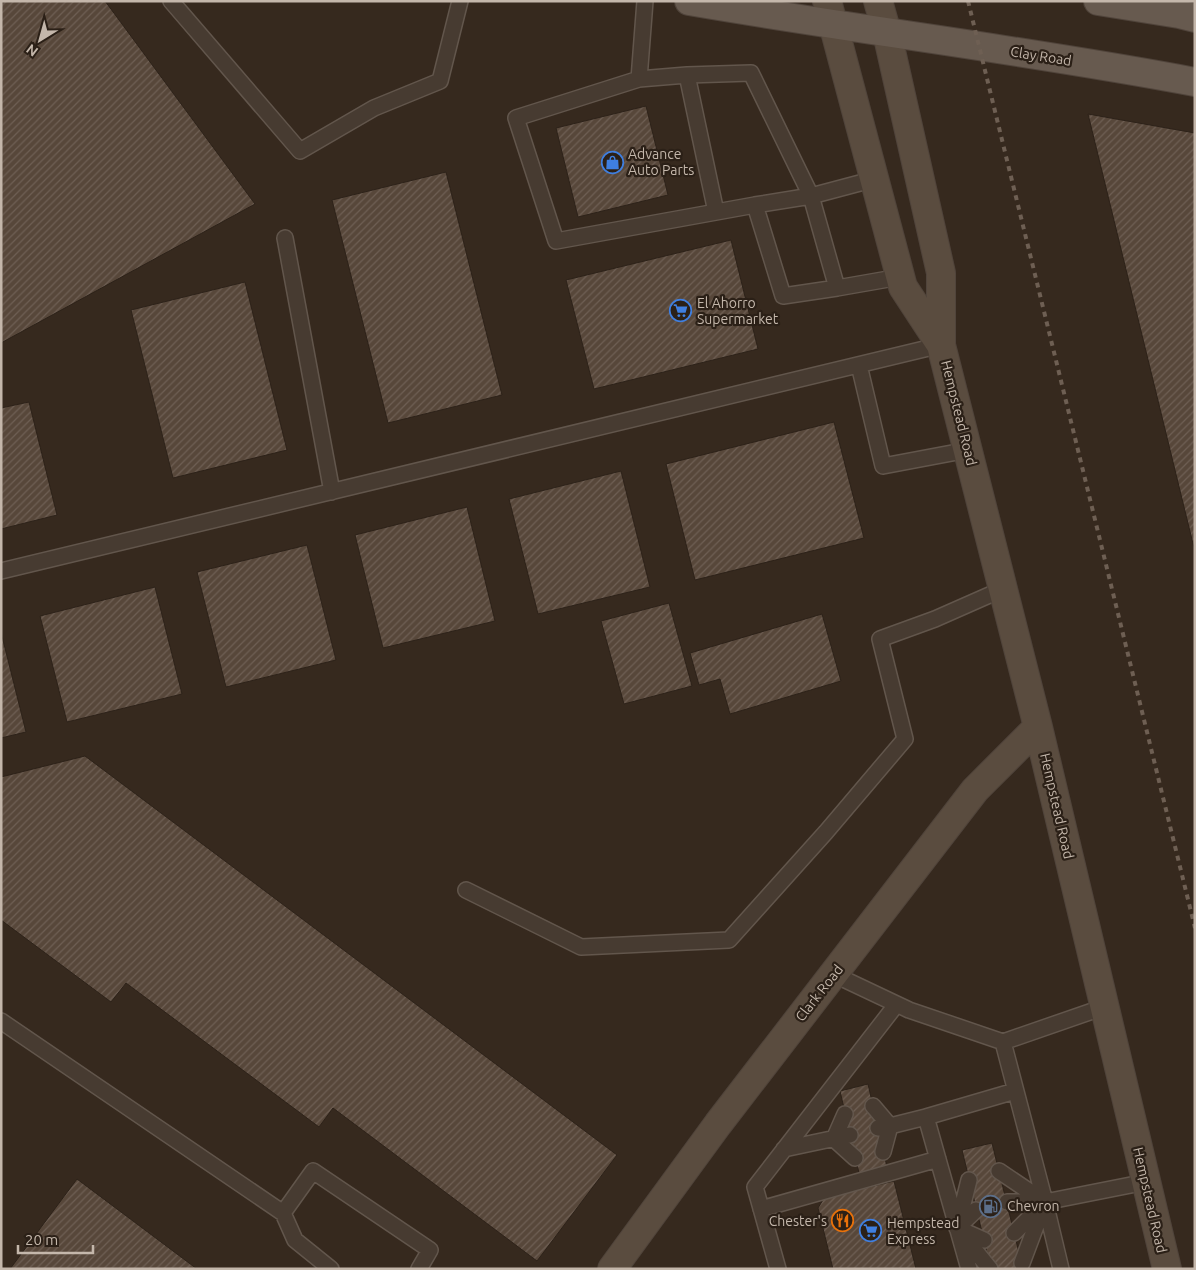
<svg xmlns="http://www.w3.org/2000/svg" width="1196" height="1270" viewBox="0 0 1196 1270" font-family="Ubuntu,sans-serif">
<defs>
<pattern id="building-hatch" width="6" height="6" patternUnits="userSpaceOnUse" patternTransform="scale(1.25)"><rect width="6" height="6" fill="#57473a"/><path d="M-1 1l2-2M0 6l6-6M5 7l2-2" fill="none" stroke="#6e5f54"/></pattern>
</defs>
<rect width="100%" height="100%" fill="#36291e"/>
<path fill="url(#building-hatch)" stroke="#2d2219" d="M1,1H105L255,204L1,343Z
M646,106L668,195L578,217L556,128Z
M1088,114L1195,133V552Z
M446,172L502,395L388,423L332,200Z
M731,240L758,349L594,389L566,280Z
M245,282L287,450L173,478L131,310Z
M29,402L57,515L1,529V408Z
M834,422L864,538L695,580L666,464Z
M621,471L650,587L538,614L509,499Z
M467,507L495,621L383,648L355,535Z
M307,545L336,660L226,687L197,572Z
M155,587L182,694L67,722L40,616Z
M669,603L692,686L624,704L601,621Z
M822,614L841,681L730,714L720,679L699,685L690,653Z
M1,632L26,732L1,738Z
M85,756L617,1155L537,1261L333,1108L319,1127L126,983L111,1002L1,920V777Z
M868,1084L887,1167L859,1173L840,1091Z
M992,1143L1023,1269H991L962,1150Z
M77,1179L197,1269H10Z
M894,1181L916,1269H833L818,1208L824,1198Z"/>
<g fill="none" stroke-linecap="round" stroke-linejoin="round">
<defs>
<path id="lane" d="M171,1L300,151L374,108L440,81L460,1
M645,1L639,79L516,118L556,241L755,205L783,296L837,288
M687,75L716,212
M639,79L687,75L751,73L811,196L755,205
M875,179L811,196L837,288L900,277
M285,238L332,492
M859,365L883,466L968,450
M1,571L941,345
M466,890L581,947L729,940L826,832L905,739L880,639L935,619L1003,589
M833,974L909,1010L1003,1042L1104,1007
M1,1021L283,1213L295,1240L331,1269
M1003,1042L1045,1202L1146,1182
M873,1106L890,1126L878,1128
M926,1117L1015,1091
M834,1139L855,1158
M834,1139L845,1114
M784,1149L850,1135
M883,1152L890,1126L926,1117L969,1269
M999,1171L1045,1202L1022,1263
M969,1180L957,1228L990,1269
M1007,1202H1045
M1045,1202L1061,1269
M761,1209L938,1159
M976,1210L957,1228L984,1240
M283,1213L313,1171L430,1250L419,1269
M1014,1233L1040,1207
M778,1269L755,1187L896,1005"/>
<path id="secondary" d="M827,1L903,287L941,345
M878,1L887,33L941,273V345L1038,727L1167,1269
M612,1269L718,1124L975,790L1038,727"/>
<path id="primary" d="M689,1C857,30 1027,50 1195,82
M1098,1L1179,14L1195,18"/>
</defs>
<use href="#lane" stroke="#62564c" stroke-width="18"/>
<use href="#secondary" stroke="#50443b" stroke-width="30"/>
<use href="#primary" stroke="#50443b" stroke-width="30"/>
<use href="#lane" stroke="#473b31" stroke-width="15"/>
<use href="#secondary" stroke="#5a4c3f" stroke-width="28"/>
<use href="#primary" stroke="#675a4f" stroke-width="28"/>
<path stroke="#6e5f53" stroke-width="4" stroke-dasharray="5 5" stroke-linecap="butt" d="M968,1L1195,928"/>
</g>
<defs>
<symbol id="shop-ring" viewBox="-11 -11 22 22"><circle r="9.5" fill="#2b2017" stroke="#3f7fe0" stroke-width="1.5"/><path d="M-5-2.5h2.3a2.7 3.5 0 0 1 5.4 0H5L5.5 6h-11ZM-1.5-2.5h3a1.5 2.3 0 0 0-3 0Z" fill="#3f7fe0"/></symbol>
<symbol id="supermarket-ring" viewBox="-11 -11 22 22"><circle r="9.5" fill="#2b2017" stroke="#3f7fe0" stroke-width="1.5"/><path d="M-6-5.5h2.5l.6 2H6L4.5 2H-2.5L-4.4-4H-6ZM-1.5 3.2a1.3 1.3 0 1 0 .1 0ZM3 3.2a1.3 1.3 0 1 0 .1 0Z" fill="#3f7fe0"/></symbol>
<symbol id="fuel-ring" viewBox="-11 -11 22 22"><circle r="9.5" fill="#2b2017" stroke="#5c6f8a" stroke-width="1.5"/><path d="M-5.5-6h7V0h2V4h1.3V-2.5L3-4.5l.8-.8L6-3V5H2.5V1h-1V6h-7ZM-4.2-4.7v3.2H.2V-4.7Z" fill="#5c6f8a"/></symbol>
<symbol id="restaurant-ring" viewBox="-11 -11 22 22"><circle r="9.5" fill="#2b2017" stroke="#e8710a" stroke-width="1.5"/><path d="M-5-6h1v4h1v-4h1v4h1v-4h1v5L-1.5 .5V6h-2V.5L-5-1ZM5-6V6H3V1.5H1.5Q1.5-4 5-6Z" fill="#e8710a"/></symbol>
</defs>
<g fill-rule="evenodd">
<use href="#shop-ring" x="600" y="150" width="25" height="25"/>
<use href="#supermarket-ring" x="668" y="298" width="25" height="25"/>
<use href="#fuel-ring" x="978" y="1194" width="25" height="25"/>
<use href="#restaurant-ring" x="830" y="1208" width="25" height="25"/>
<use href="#supermarket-ring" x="858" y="1218" width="25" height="25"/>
</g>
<g text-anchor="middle" stroke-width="4.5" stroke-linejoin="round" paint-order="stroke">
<g font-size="14" fill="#c4b7ab" stroke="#2b2017">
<text transform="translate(1041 56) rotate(9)" y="5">Clay Road</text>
<text transform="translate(959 413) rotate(76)" y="5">Hempstead Road</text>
<text transform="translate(1057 806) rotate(77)" y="5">Hempstead Road</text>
<text transform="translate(819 993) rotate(-52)" y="5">Clark Road</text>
<text transform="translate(1150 1200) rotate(77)" y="5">Hempstead Road</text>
</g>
<g font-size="14" fill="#c4b7ab" stroke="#2b2017" text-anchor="start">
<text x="628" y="159">Advance<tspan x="628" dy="16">Auto Parts</tspan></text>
<text x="697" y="308">El Ahorro<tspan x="697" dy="16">Supermarket</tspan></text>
<text x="1007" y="1211">Chevron</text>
<text x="827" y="1226" text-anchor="end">Chester's</text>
<text x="887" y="1228">Hempstead<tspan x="887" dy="16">Express</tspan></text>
</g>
</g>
<rect width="1196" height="1270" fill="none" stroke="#c4b7ab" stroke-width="5"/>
<g transform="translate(40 40) rotate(217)" stroke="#2b2017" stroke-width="4" paint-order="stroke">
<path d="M0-4L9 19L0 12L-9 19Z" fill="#c4b7ab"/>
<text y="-8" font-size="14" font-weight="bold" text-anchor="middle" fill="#c4b7ab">N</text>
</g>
<path d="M18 1245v8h75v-8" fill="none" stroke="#c4b7ab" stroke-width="2.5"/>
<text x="25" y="1245" font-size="15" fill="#c4b7ab" stroke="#2b2017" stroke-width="4" paint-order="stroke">20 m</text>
</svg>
